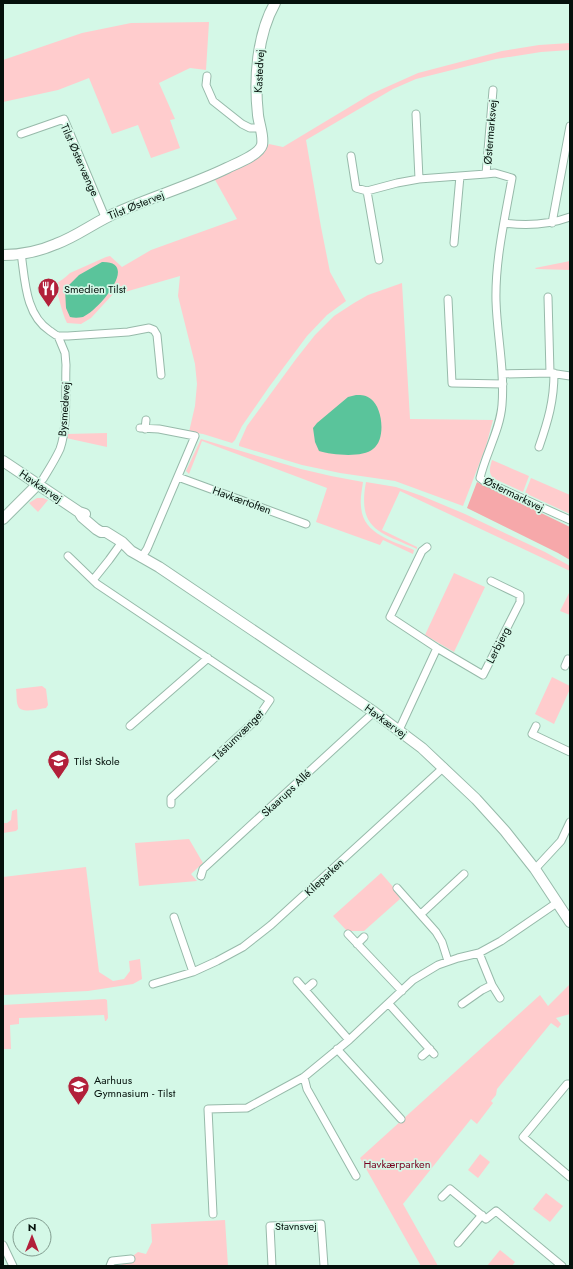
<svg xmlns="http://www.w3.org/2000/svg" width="573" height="1269" viewBox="0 0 573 1269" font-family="Jost,sans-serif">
<rect width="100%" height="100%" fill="#d4f8e7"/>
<path fill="#ffcccd" d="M209,22L206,70L190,68L159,83L175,119L170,120L180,148L151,158L138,125L112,134L89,78L58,90L3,102V60L82,33L131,23Z
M570,43V50L541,52L496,59L416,79L393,89L306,140L321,227L330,272L346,301L327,315L307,336L269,387L242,426L235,440L232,443L203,434L189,432L195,406L197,384L195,364L178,296L180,276L118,294H113L91,318L81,324L67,323C61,311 60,298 54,285C60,281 65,278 70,273L106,257L110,256L122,267L151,250L237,219L214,178L263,154L269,144L283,147L371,94L418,73L502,51L539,45Z
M570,261V270L536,269L535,268Z
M402,283L410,419L493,420L486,446L463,506L395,481L340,473L302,465L239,446V444L247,426L296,359L315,335L334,316L354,303L368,295Z
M107,433V447L66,438L67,434Z
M201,439L301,469L331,476L363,482C362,490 360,498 361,506C362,534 393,541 414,550L413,554L383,540L380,545L316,522L327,488L202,441L189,474L186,471Z
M492,460L529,476L523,492L493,478C488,472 490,467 492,460Z
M531,478L570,495V514L525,493Z
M366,482L396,487L422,496L465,514L545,552L570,566V571L400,491L382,530L417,547V549C380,532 357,530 366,482Z
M37,498H43L48,500L38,512L29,503Z
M454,573L485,587L454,652L425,635Z
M570,591V615L560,611Z
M552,677L570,686V689L554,724L535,714Z
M42,686L46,689L48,705L46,708C39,709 21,714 18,706C16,701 17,694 16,689Z
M17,809L18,829L16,831L3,833V823H7L11,820L12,811Z
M189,839L203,863L191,874L197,881L139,886L135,843Z
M86,867L99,972L113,981L124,979L130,971L129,961L140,959L142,979L133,984L88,991L3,995V877Z
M381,873L394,888L400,899L364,931H347L333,916Z
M570,984V1014L556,1018L561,1024L558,1028L551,1023L497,1089L496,1095L491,1101L493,1103L477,1124L471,1119L403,1204L438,1266H421L360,1158L540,995L548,1006Z
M105,999L107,1000L108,1018L106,1021H105L104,1015L19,1018V1024L10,1025L11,1049H3V1005Z
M480,1154L490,1162L478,1178L468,1170Z
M546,1193L563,1206L550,1222L533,1209Z
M225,1220L228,1266L121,1265L138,1252L146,1254L152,1242L151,1224Z
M500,1250L515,1262L512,1266H487Z"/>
<path fill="#f6a8aa" d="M477,482L570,527V560L558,553L467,508Z"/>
<path fill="#5ac49b" d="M102,262C141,261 98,311 83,317C78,318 74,318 70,317L66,308L65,289L79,275Z
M356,395C362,395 366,395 371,399C383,408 386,440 373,449C363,458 332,455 319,451L315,442L313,428L317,423L348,397Z"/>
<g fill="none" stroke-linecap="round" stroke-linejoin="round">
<defs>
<path id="street" d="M207,76L206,85L213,101L242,124L250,128H260
M416,114L419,179
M21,134L64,119L105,217
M351,156L356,188L367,191L397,183L419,179L486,174L495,173L512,178C505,218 495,260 496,301C497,336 505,370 502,405C500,430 486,453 480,478L484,481L570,520
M486,174L493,90
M367,191L379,260
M504,223C526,226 548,225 570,217
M552,223L570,126
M454,243L460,176
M21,253C25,279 25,315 50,331C52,332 55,335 58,336C61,336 65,336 68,336L128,332L149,328L154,330L157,335L161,375
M548,297L550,373
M448,299L452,383L503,384
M502,374L550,373L570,376
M140,428L159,429L195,436L147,549L141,558
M145,429L146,420
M539,447C548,421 554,401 554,373
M178,477L306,524
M43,479C49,469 55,460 60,449C68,427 65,389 66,365L65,353L58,336
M427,547L422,551L390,617L437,648L483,675L520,602V595L491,581
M68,556L97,584L270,700L257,719L171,798V804
M93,580L109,560L122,542
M565,666L568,659L570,660
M130,726L208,658
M536,726L532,734L570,752
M399,730L437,648
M535,869L561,841L570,822
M201,876L203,869L374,712
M397,888L436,932L442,942L448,961
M421,914L464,874
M174,917L193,972
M348,934L402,991
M357,944L364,937
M479,953L492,985L500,998
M297,981L349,1040
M153,984L193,972L217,961L243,947L271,925L444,767
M305,990L313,983
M389,1004L434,1054
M462,1004L482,990L492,985
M337,1049L401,1119
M422,1056L430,1049
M304,1077L307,1089L356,1176
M570,1084H567L523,1137L570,1177
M442,1197L450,1189L486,1219L496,1211L562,1266
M213,1214L208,1109L247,1108L304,1077L349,1040L413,980L438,965L458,958L479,953L501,941L558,902
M458,1243L482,1215
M3,1245L13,1266
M110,1266L112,1261L131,1259
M272,1266L270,1226L321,1224L324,1266"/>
<path id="secondary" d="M3,255C21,255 40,251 56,244C78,236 96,221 118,212C154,196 192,185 227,168C237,163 259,155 262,145C264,136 259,124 258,115C254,79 257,35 275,3
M3,461L79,512L85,514
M79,512L82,517L96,529L101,532H106L122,542L131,551L159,567L294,658L374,712L422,748L476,799L505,831L535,869L570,922
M3,519L38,484"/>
</defs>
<use href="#street" stroke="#97baaa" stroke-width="9"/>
<use href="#secondary" stroke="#97baaa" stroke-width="12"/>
<use href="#street" stroke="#fff" stroke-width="7"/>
<use href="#secondary" stroke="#fff" stroke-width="10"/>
</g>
<defs>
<symbol id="restaurant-pin" viewBox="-11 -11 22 30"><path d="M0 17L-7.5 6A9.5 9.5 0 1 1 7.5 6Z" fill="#b2203a" stroke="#d4f8e7"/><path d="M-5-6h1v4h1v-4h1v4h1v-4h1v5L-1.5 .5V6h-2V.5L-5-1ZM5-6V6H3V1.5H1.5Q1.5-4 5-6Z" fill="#fff"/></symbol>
<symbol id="school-pin" viewBox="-11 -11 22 30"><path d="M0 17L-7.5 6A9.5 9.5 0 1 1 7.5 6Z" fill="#b2203a" stroke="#d4f8e7"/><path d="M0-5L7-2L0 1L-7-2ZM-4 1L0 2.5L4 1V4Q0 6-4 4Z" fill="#fff"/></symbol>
</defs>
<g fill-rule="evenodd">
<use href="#restaurant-pin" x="36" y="276" width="25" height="34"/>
<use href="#school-pin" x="46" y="748" width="25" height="34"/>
<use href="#school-pin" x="66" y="1074" width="25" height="34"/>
</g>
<g text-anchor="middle" stroke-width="3.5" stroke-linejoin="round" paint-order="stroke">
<g font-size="11" fill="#05110c" stroke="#d4f8e7">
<text transform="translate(259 71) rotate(-87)" y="4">Kastedvej</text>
<text transform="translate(490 132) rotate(-85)" y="4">Østermarksvej</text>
<text transform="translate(80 160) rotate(66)" y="4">Tilst Østervænge</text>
<text transform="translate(136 205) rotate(-22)" y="4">Tilst Østervej</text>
<text transform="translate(64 409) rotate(-86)" y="4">Bysmedevej</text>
<text transform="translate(41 486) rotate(34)" y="4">Havkærvej</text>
<text transform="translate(514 494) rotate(26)" y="4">Østermarksvej</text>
<text transform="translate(242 500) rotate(20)" y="4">Havkærtoften</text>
<text transform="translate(498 645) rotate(-63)" y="4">Lerbjerg</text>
<text transform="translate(386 721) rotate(36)" y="4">Havkærvej</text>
<text transform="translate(238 735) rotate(-45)" y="4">Tåstumvænget</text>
<text transform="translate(286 793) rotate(-43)" y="4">Skaarups Allé</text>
<text transform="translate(324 877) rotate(-43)" y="4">Kileparken</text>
<text x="296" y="1230">Stavnsvej</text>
</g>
<g font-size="11" fill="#05110c" stroke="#d4f8e7" text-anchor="start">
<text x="64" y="293">Smedien Tilst</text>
<text x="74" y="765">Tilst Skole</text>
<text x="94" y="1084">Aarhuus<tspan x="94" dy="13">Gymnasium - Tilst</tspan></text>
</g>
<g font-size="11" fill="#78001e" stroke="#d4f8e7">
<text x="397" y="1168">Havkærparken</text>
</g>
</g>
<rect width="573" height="1269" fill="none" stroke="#05110c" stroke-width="8"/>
<g transform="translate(32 1237)"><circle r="19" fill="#d4f8e7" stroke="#819c8f"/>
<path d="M0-3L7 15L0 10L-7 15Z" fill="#b2203a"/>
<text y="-6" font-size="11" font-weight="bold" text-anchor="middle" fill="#05110c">N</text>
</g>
</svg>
